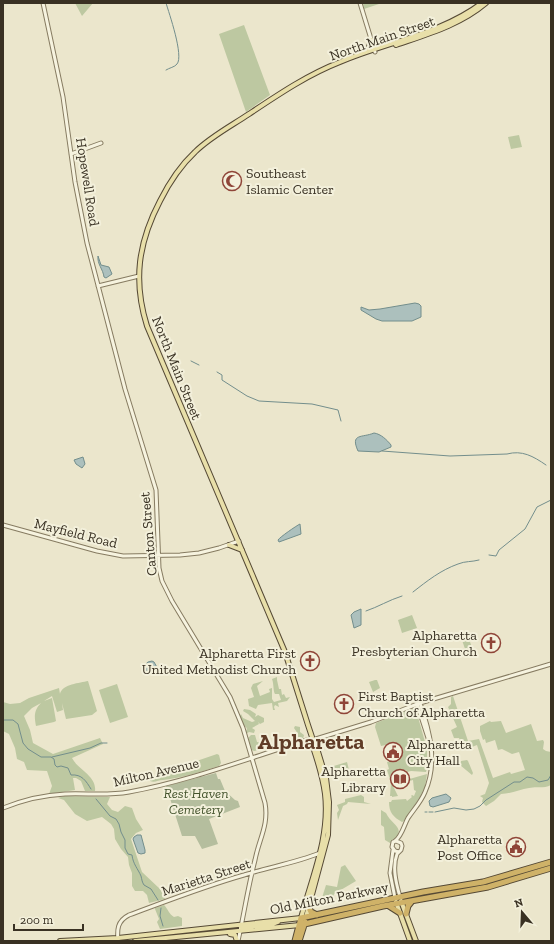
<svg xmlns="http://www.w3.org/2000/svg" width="554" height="944" viewBox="0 0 554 944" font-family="'Zilla Slab',serif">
<rect width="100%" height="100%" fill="#ebe6cc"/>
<path fill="#bdc8a1" d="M75,3H93L82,16Z
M363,3H382L364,9Z
M244,25L270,95L246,112L219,34Z
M519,135L522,147L511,149L508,137Z
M412,615L417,628L402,633L398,620Z
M469,639L474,653L467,655L462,640Z
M277,677V680L279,689H281L282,695L284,694L286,698L290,697L287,701L278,703L279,707L275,705L274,707L275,710H273L272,703L258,705L256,709L249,706L248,699L254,697L251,688L253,684L263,681L257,686L260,696L270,692L269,689L272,688V699L274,702L281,700L279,694H275C273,691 274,684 272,679Z
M375,680H377L380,688L373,692L369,682Z
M88,681L97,711L92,715L66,719L62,703L63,710L57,712L52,696L44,701L52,698L56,721L54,722L36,726C34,716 34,710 41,703L32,708L24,716L30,730L33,743L53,754L100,738L103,744L72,758C78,770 97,776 95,791H85L81,781L76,778H73L75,790L49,794L52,786L47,771L27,770L24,762L17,759L15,748L9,734L3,731V702L10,704L20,703L29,698L59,688L60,694C62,684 80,683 88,681Z
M117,684L128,717L110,723L99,690Z
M453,696L468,741L479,739L493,778L510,772L511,774L525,770L519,752L512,754L502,749L498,750L495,740L486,743L485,739L483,740L480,731V726L490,721L491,722L501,721L506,733L531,724L537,741L543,740L544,742L543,749L546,751L551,752V785C543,789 537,786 529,788C520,789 511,794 501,794L494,801L486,806L482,802L483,798L480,796L485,794L489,783L477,745L469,748L468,746L464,747L461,743L459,738H454L451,730L457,727L448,707L451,704V697Z
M413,708L416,710L427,749V763L428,765L426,772L411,771L407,772L406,770L390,775L391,780L395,779V781L393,782V786L398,796L392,797V796H390L391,782L387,770L389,769L387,762L399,759L398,754H400L395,743L381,746L375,727L376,723Z
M244,709L250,710L256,714L255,717L258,715L264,718V722L260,724L258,722L259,724L252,728L255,730L254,733L249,732L246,734V731L247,729L246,727L243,726L240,716L241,714L243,718L252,722L255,721L248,714L243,711Z
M295,726L300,727V732L304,735L303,739H298V734L294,728Z
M251,735H255L257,742L264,743L265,749L254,751L252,750L248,738Z
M217,754L219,755L221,763L219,766C200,772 182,778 163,780C158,780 155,783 150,781V777Z
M467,760L468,761L473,773L472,775L460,765L461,761Z
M347,762L349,770L329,776L327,768Z
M427,774L425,787L420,797L404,821L402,822C393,817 389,812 389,802H391L392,800L406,799L407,801L412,797L411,796L412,795L414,796L416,791L414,790L413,780L406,782V780Z
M361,795L364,797V802L371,804L348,802L347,804L343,806L338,820L337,813L339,810L337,805L345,802V799Z
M64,796L110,797L107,804L112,810L118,812L125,806L132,808L136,819L143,830L136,833L131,839L142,872L160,889L165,899L149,903L147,895L143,891H135L132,886V873L129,865L128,857L121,849L115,839L114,829L111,824L102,817L87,821L75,814L64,800L58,798Z
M381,810L386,813C392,826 409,828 390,843L385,840L384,827L381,825Z
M345,865L356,881L334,894L331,903L321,901L326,885L337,887L341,867Z
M164,905C168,909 169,914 174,917L178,916L182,918V926L160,929L157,922L159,919L155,909V908Z"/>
<path fill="#b5be9e" d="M216,773L218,779H220L225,791L235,800L238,801L240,807L209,819L218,844L202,849L195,836H182L166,786Z"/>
<path fill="#acc0bd" stroke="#738e8c" d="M98,256L101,265L109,267L112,274L106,278L104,277C103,269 97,264 98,256Z
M415,303L419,304L421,306V317L412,321H382L376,319L361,310V307L369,310L380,309Z
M374,433C381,434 387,440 391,445V447L379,452L358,451C350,433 362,438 374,433Z
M83,457L85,464L82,468L76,464L74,460Z
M300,524L301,534L279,542L278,540C280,537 296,526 300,524Z
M361,609V625L354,628L351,615L354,612Z
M152,661L154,662L158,669L157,672L150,674C146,671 143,665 148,662Z
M446,794L451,798L449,802L433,807L430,806L429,801L432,798Z
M137,835H141L145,850V853L141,854L138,853L133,839L134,837Z"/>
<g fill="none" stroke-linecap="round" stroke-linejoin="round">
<path stroke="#738e8c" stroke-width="1" d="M166,3C169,13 184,56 177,64C175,67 169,68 166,70
M191,361L199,365
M217,372L222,375V380L247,396L259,401L312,404L338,410L341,421
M382,451L450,456L507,454C522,450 533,456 546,465
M489,555L496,556L499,550L525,529L537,507L551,500
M413,592C427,581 441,570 458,564C465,561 472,562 479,560
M366,611C378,607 389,600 402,596
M3,720H13L18,724L23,743L28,749L41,757H51L54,759L55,765L57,767L61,766L68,768L71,775C82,774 86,781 91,789
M52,757L90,748L101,743H107
M96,799L110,816L116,819L119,824L121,832L125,840V848L128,854L132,855C133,864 138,869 141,876C142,880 142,882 144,885L151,889L158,900
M425,812H427
M429,812H433
M435,812L454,808L466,810L474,809L480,806L486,800L514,782H520L527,777L533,778L539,782L548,780L551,775
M161,908L160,916L163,926"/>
<defs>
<path id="minor" d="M43,3L63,97L75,182L87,243L125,389L156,490L159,568L162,581L172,601L230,697L243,728L265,803C269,825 259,839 255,860C248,887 244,914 238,941
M360,3L375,52
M71,154L101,143
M98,286L139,276
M3,525L97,551L123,556L180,555L199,553L219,548L239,541
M417,704L430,744
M293,746L371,722L420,703L551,664
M3,808C23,800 43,795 65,794C87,793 107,796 129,792C190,781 249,758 307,740H313
M395,841C402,836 404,825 408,818C414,809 421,802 425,792C438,763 430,731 420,703
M393,850L390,873L395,898
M399,852L395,851L392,847L393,842L396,841L401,843L402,846L401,850L397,854C392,867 396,883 400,897
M118,941C117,930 117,921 129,915C167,901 205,886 244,875C269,867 295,863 320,853"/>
<path id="major" d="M396,45C428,34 460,25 486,3
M366,52L369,47L371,40
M229,545L242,550
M401,901L416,941
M396,902L410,941
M306,917L328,835L329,802L326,778L316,745L313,740L308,725L285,652L147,326C133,281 138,243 160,201C169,183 180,166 195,152C210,137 231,126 249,114C279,94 307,75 340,62C387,42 441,34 482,3
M241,927L270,925L278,922
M230,934L235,935L237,941
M60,941L118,938L301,918C312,877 330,837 325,794C323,778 318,762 313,747V740
M135,941L300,925"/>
<path id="highway" d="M389,906L400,913
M309,908L311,912L317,915
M406,914L408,906L412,901
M300,925L383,906L488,887L551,868
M295,941L301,918L423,892L483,882L551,862
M299,941L305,922"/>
</defs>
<use href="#minor" stroke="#867b61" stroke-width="5"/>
<use href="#major" stroke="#554935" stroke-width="6"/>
<use href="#highway" stroke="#554935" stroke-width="7"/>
<use href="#minor" stroke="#f6f3df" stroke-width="3"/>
<use href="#major" stroke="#e8dfa9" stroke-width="4"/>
<use href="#highway" stroke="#cfb268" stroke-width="5"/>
</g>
<defs>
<symbol id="mosque-ring" viewBox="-11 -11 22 22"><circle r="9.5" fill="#f3f0db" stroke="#8f4538" stroke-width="1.5"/><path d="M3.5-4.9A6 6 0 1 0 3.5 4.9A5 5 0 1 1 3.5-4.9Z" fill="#8f4538"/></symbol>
<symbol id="church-ring" viewBox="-11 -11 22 22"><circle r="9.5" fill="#f3f0db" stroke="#8f4538" stroke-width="1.5"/><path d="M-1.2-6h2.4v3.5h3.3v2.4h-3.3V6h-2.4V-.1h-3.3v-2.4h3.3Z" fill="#8f4538"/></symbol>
<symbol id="civic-ring" viewBox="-11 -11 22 22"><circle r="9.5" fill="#f3f0db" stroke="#8f4538" stroke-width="1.5"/><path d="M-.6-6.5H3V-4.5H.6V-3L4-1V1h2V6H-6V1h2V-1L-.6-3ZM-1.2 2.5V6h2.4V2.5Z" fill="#8f4538"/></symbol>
<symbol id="library-ring" viewBox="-11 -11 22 22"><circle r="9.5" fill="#f3f0db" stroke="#8f4538" stroke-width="1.5"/><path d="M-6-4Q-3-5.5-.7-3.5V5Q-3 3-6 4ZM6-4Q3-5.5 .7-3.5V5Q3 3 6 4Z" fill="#8f4538"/></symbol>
</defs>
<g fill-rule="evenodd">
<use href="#mosque-ring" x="221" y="170" width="22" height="22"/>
<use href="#church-ring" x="480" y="632" width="22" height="22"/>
<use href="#church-ring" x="299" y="650" width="22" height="22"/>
<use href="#church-ring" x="333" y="693" width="22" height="22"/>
<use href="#civic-ring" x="382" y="741" width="22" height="22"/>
<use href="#library-ring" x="389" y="768" width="22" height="22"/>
<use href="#civic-ring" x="505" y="836" width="22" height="22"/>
</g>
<g text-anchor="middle" stroke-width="4" stroke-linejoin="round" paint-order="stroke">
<g font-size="14" fill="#393123" stroke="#f3f0db">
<text transform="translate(382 38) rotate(-19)" y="5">North Main Street</text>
<text transform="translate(88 182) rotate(81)" y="5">Hopewell Road</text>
<text transform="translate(177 368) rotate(68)" y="5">North Main Street</text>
<text transform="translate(76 533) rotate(14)" y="5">Mayfield Road</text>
<text transform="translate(148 534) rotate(-95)" y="5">Canton Street</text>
<text transform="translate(156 772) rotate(-13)" y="5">Milton Avenue</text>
<text transform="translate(206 877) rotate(-18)" y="5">Marietta Street</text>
<text transform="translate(329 898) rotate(-11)" y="5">Old Milton Parkway</text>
</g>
<g font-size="14" fill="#393123" stroke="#f3f0db" text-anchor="end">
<text x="246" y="178" text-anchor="start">Southeast<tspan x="246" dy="16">Islamic Center</tspan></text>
<text x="477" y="640">Alpharetta<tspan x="477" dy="16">Presbyterian Church</tspan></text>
<text x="296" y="658">Alpharetta First<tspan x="296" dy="16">United Methodist Church</tspan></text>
<text x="358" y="701" text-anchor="start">First Baptist<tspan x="358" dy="16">Church of Alpharetta</tspan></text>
<text x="407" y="749" text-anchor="start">Alpharetta<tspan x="407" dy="16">City Hall</tspan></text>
<text x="386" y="776">Alpharetta<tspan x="386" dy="16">Library</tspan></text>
<text x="502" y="844">Alpharetta<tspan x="502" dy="16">Post Office</tspan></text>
</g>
<g font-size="14" font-style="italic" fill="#43532c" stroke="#f3f0db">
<text x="196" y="798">Rest Haven<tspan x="196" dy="16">Cemetery</tspan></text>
</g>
<g font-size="22" font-weight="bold" fill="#603c27" stroke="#f3f0db">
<text x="311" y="749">Alpharetta</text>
</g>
</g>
<rect width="554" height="944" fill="none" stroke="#393123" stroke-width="8"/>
<g transform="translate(522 912) rotate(341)" stroke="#f3f0db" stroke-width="3" paint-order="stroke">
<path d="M0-3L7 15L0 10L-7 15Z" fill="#393123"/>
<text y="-6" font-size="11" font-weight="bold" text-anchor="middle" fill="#393123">N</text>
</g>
<path d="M14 924v6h69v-6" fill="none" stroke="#393123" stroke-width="2"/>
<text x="20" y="924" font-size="12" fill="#393123" stroke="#f3f0db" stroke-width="3" paint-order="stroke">200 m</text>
</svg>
